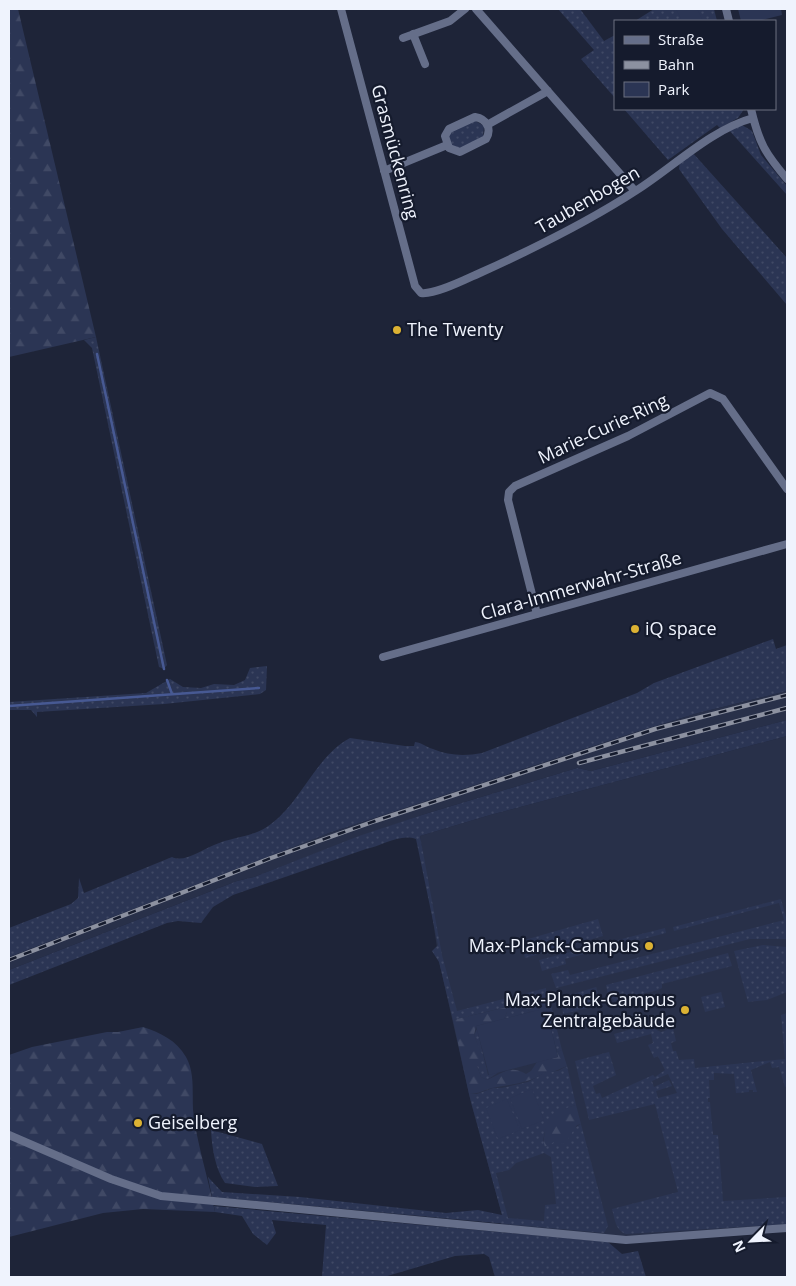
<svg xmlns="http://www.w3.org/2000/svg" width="796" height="1286" viewBox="0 0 796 1286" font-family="'Open Sans',sans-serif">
<defs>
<pattern id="grass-dots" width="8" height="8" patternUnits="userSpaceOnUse" patternTransform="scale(1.25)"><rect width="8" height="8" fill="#2b3554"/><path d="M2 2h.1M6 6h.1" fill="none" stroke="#404965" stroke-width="1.8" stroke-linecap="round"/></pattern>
<pattern id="forest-firs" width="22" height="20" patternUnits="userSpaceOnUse" patternTransform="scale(1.25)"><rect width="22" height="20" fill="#2b3554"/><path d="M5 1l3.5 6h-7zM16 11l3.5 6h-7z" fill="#404965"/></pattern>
</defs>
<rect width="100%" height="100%" fill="#1e2438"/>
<path fill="#283049" d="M787,691V720L591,771L577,768L425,814L359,837L254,877L237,881L9,970V957L311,839L633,733L698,713Z
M787,736V1228L626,1240L500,1229L502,1215L471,1103L439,961L420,836L490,815Z"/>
<path fill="url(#grass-dots)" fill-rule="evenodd" d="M558,9H580L604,41L615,35V98L581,59L594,50Z
M654,9H714L717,21H635Z
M624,109H744L738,118L720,128L717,125L668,160Z
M474,120L484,126L483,137L459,149L452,146L448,139L450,131Z
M742,125L752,131L761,155L787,186V195L728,129Z
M692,152L787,258V305L722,229L679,169L680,160Z
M96,337L167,665L164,669L159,667L92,348L84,340Z
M773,639L776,649L787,645V691L698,713L633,733L329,833L9,957V928L71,904L78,898L79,878L84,893L172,857C184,863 202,850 214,845C233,836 253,838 271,824C302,801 315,757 350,738L405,746H414L415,742C423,743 426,747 433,749C449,756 466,756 482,753L637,693L654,683Z
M267,666L266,690L260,694L164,704L37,712V717L31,710H9V702L146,693L170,679L183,687L201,688L214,684L234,685L245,680L250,668Z
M787,720V736L490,815L420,836L442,955L457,1011L546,988V996L519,1004L523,1005L530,1012L504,1019L507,1012L506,1007L453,1020L439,962L432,951L438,945L416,839C400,833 382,846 366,849L233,895L213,907L201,923L178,921L167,923L9,985V970L237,881L254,877L359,836L425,814L577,768L591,771Z
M781,899L787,921V939H750L556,988L551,974L568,970L570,975L784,920L779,903L674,931L673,927Z
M598,919L603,936L525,958L521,941Z
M665,928L666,933L565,959L566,964L542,971L539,960Z
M763,945L787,947V992L767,1000L748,1002L734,951Z
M728,953L732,966L662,984V988L658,990L614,1001L613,999L609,1000L606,985Z
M596,987L598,993L592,995L594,1004L592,1007L563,1014L562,1004L566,996Z
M721,992L725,1007L705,1012L701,997Z
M552,1009L562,1050L557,1052L546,1010Z
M787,1013V1086L785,1087L779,1067L772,1068L770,1062L751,1070L757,1092H753V1090H749V1092L736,1093L734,1074L714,1073V1080H709L710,1098H708V1102H710L713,1135H718L723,1201L787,1197V1224L626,1234C615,1230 615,1219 612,1209L678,1192L655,1104L589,1120L575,1061L609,1052L616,1075L593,1086L596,1094L600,1093L602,1098L653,1075L655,1077L665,1070L658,1056L654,1058L648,1045L653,1043L651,1034L617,1043L614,1034L646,1025L661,1032L667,1030L672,1024L676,1041L671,1043L673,1051H676L679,1060L694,1059L695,1068L785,1059L781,1015ZM668,1074L677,1093L658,1098L656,1091L672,1086L669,1080L654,1087L652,1081Z
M477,1029L488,1075L499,1072L487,1080L481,1077L477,1066L481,1054L474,1035Z
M567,1066L576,1105C550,1114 549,1113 543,1141L548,1144L581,1124L608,1226L604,1233L212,1197L208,1177L222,1192L300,1197L446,1213L478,1210L502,1215L469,1094H477L493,1088H502L528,1082L546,1072L558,1071ZM544,1153L551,1157L556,1204L545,1205L544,1221L508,1218L496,1173L509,1170L516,1163Z
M211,1130L262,1144L278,1186L255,1187L225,1183C215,1168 212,1148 211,1130Z
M214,1206L608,1242L622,1254L638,1251L646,1277H495L489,1257L484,1254L455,1256L384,1277H322L326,1225L272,1220L276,1233L267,1245L253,1234L242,1216L215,1212Z"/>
<path fill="url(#forest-firs)" d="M9,9H18L96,337L9,357Z
M546,996L549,998L552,1009L530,1012L523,1005L517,1004Z
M507,1007V1012L504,1019L476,1026L474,1035L483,1058L477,1066L481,1077L487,1080C502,1074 509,1064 526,1074L531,1071L537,1062L558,1057L557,1052L562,1050L567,1066L550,1073L546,1072C527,1084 512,1084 492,1088C484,1090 478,1094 469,1094L453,1020Z
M143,1027C161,1033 176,1040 186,1057C195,1073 192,1092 193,1110C196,1140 209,1181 215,1212L143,1209L103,1213L9,1237V1055L32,1047L107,1032H118Z
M576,1105L581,1124L577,1125L568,1139L563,1144L554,1142L545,1147C543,1141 544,1138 545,1131C549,1111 558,1111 576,1105Z"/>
<path fill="#2b3554" d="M676,9H697L703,21H682Z
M738,9H781L782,15L758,21H741Z
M546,1008L558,1057L489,1075L476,1026Z
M532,1089L544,1120L522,1129L510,1098Z
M507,1099L520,1130L498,1139L486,1108Z"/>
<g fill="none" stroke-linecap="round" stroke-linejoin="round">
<path stroke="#475993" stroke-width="2.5" d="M97,354L164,669
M167,680L172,694
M9,706L259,688"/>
<path stroke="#656e89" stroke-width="8" d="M341,9L415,286L421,293C436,295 468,278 482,272C535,248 588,222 637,190C673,167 712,129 753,118
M476,9L635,191
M726,9L729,21
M413,34L425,64
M403,38L450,21L465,9
M751,109C759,143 765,153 787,179
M475,117C487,119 492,129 486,139L460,152L449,148L445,136L449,129Z
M487,125L548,91
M384,171L447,145
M537,614L508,500L509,492L515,486L628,436L710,393L723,399L787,489
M383,657L787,544
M9,1135L111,1179L161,1196L626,1240L787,1228"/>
<defs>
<path id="rail" d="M579,763L787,708
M9,960L271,858L375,821L655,729L787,695"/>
</defs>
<use href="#rail" stroke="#8c91a0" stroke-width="4.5"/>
<use href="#rail" stroke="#151b2d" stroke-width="2.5" stroke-dasharray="8" stroke-linecap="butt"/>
</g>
<g fill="#dcb233" stroke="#151b2d" stroke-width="2">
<circle cx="397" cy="330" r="5"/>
<circle cx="635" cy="629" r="5"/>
<circle cx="649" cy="946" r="5"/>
<circle cx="685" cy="1010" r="5"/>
<circle cx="138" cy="1123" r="5"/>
</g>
<g text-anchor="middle" stroke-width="4.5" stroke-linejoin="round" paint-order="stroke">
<g font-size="18" fill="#eff3fd" stroke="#151b2d">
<text transform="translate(395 152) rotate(75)" y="6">Grasmückenring</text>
<text transform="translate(588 200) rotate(-30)" y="6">Taubenbogen</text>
<text transform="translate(603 429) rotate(-25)" y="6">Marie-Curie-Ring</text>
<text transform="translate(581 586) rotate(-16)" y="6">Clara-Immerwahr-Straße</text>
</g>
<g font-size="18" fill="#eff3fd" stroke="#151b2d" text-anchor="start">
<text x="407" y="336">The Twenty</text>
<text x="645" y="635">iQ space</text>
<text x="639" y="952" text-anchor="end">Max-Planck-Campus</text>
<text x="675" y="1006" text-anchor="end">Max-Planck-Campus<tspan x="675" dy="21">Zentralgebäude</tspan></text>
<text x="148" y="1129">Geiselberg</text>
</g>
</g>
<rect width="796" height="1286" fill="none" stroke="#eff3fd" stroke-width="20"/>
<rect x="614" y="20" width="162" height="90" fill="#151b2d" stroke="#6c7180"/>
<rect x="624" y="36" width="25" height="8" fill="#656e89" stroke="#6c7180"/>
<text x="658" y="45" font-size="15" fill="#eff3fd">Straße</text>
<rect x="624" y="61" width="25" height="8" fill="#8c91a0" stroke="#6c7180"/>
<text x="658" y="70" font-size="15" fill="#eff3fd">Bahn</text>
<rect x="624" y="82" width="25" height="15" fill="#2b3554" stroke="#6c7180"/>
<text x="658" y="95" font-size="15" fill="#eff3fd">Park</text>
<g transform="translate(751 1241) rotate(246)" stroke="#151b2d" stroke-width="4" paint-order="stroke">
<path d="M0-4L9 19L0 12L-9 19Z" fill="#eff3fd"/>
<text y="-8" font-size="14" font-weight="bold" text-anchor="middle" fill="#eff3fd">N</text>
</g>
</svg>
